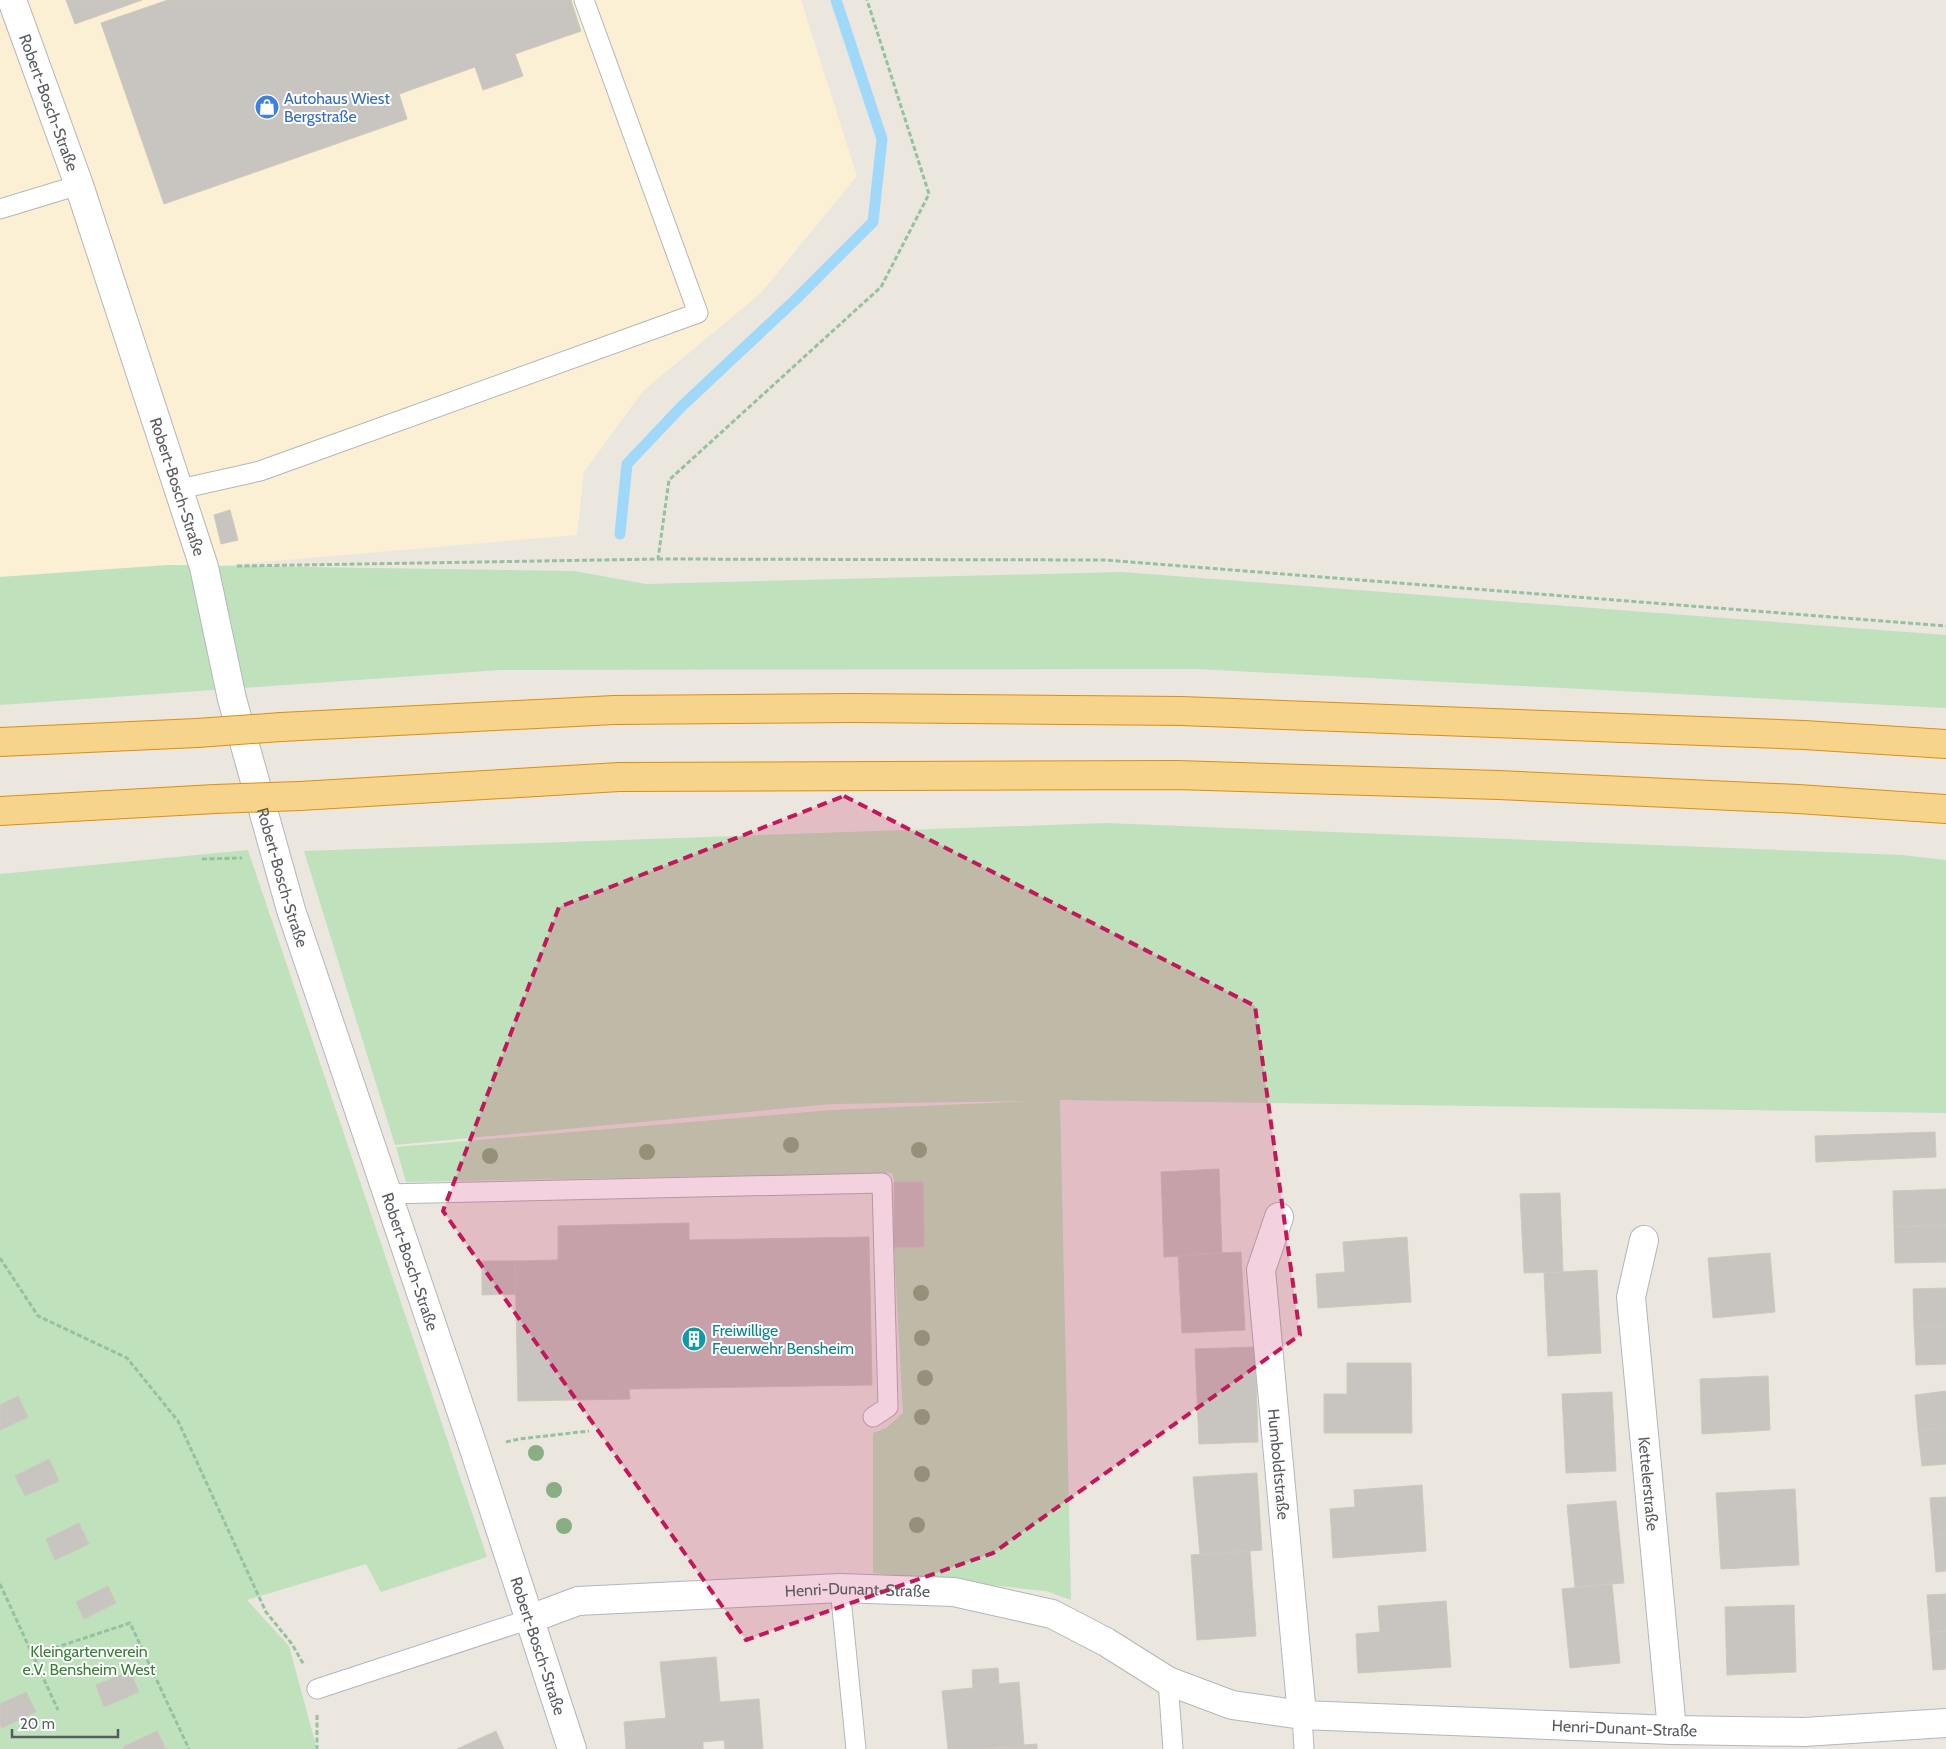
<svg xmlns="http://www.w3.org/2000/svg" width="1946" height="1749" viewBox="0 0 1946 1749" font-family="Cabin,sans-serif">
<rect width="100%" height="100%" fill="#ebe7df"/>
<path fill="#fbefd4" d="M0,0H801L857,176L761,293L643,391L584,472L577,535L204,567L168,565L0,577Z"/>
<path fill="#bfe1bc" d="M168,565L574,571L646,584L1122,572L1946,635V708L1197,669L500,670L0,705V577Z
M1107,823L1902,855L1946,860V1113L1060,1100L1071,1600L1046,1591L873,1573V1433L886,1428L903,1413L894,1247H924L923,1182H894L892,1173L406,1182L396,1147L832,1110L1032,1101L832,1104L395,1145L304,851Z
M248,850L487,1557L381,1592L366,1564L247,1600L289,1646L317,1749H0V874Z"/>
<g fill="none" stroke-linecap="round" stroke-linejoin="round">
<path stroke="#a0d8f9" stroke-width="11" d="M620,534L627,464L681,407L794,301L873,222L882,139L836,0"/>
</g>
<path fill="#c8c4bf" stroke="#cfc8be" d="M66,0H142L75,24Z
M168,0H571L581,31L515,54L523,76L483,90L475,67L399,94L407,119L164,204L101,23Z
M230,510L238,540L221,544L214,515Z
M1935,1132L1936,1157L1816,1162L1815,1136Z
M1219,1169L1222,1253L1164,1257L1161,1172Z
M894,1182H923L924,1247H894Z
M1946,1189V1225L1894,1227L1893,1191Z
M1560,1193L1563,1272L1524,1273L1520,1194Z
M689,1223V1240L869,1237L872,1385L629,1389L630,1399L518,1401L515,1261L558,1260V1226Z
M1946,1225V1262L1895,1263L1894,1227Z
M1407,1237L1411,1302L1318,1308L1316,1274L1345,1272L1343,1242Z
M1241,1252L1245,1330L1182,1333L1178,1255Z
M1770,1253L1775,1312L1713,1318L1708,1258Z
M482,1261H515L516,1294L482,1295Z
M1597,1270L1601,1353L1548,1356L1544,1273Z
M1946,1288V1326L1914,1327L1913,1289Z
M1946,1326V1364L1916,1365L1914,1327Z
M1255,1347L1258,1442L1199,1444L1195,1349Z
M1347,1363H1411L1412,1433H1324V1394H1347Z
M1768,1376L1770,1430L1702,1434L1700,1379Z
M1946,1391V1428L1918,1431L1915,1395Z
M1612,1392L1616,1471L1566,1473L1562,1394Z
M18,1396L28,1417L0,1430V1405Z
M1946,1428V1464L1922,1466L1918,1431Z
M49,1459L59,1481L25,1496L15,1476Z
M1257,1473L1262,1550L1200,1555L1193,1477Z
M1422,1485L1426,1551L1333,1558L1330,1509L1355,1507L1354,1490Z
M1795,1489L1799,1565L1721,1569L1716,1493Z
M1946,1497V1534L1933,1535L1930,1498Z
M1616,1501L1624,1583L1575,1587L1567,1505Z
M79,1523L89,1544L55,1560L46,1539Z
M1946,1534V1571L1936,1572L1933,1535Z
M1250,1551L1256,1636L1197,1640L1191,1555Z
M1612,1584L1620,1663L1570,1668L1562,1589Z
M108,1586L116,1603L84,1619L76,1602Z
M1946,1594V1631L1930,1633L1927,1595Z
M1446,1601L1451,1667L1358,1673L1356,1634L1380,1632L1378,1606Z
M1794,1605L1796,1672L1727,1675L1725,1607Z
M1946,1631V1669L1933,1670L1930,1633Z
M716,1657L720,1702L759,1699L763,1749H725L724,1740L703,1742V1749H626L624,1722L666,1718L660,1662Z
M998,1668L999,1684L1019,1682L1024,1745L984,1749H948L942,1691L973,1688L972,1670Z
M130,1671L139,1692L104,1707L96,1685Z
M26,1692L36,1712L2,1728L0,1725V1704Z
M157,1731L166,1749H124L123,1747Z
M496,1731L504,1749H457Z
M1037,1744V1749H984L1024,1745Z"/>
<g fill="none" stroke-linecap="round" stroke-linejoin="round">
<defs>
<path id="service" d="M0,209L79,185
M180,489L260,471L698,313L584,0
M386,1194L882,1183L888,1407L873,1417
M840,1588L856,1749
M1168,1681L1173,1749
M317,1689L530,1619
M1302,1715L1304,1749"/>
<g id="minor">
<path id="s1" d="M1279,1217L1261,1270L1302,1715"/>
<path id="s2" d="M1644,1240L1631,1297L1672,1730"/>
<path id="s3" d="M530,1619L578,1601L840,1588L954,1592L1052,1614L1106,1642L1168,1681L1232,1705L1302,1715L1672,1730L1804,1732L1946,1723"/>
</g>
<g id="tertiary">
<path id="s4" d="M12,0L79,185L204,567L232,699L291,910L473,1446L572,1749"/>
</g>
<path id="motorway" d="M281,727L614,710L853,708L1181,711L1804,735L1946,744
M0,742L197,733
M300,796L619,777L1176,775L1498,785L1798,799L1946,809
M0,811L215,799"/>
</defs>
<use href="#service" stroke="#b2b6ba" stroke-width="21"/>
<use href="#minor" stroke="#b2b6ba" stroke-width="30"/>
<use href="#tertiary" stroke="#b2b6ba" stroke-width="30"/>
<use href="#motorway" stroke="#dd8e0d" stroke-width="30"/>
<path stroke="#96c1a0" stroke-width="3" stroke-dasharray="5 2.5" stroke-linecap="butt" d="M658,559L1105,560L1946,626
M237,566L658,559L669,480L881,287L929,194L867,0
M202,859L242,858
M0,1258L38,1316L127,1358L178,1421L266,1612L292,1644L304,1665
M506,1442L519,1439L589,1431
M0,1584L58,1710
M33,1655L130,1623L189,1749
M317,1715V1749"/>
<use href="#service" stroke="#fff" stroke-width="19"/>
<use href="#minor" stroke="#fff" stroke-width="28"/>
<use href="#tertiary" stroke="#fff" stroke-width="28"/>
<use href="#motorway" stroke="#f6d48b" stroke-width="28"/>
<defs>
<path id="motorway-bridge" d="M197,733L281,727
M215,799L300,796"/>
</defs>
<use href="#motorway-bridge" stroke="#dd8e0d" stroke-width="30" stroke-linecap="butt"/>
<use href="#motorway-bridge" stroke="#f6d48b" stroke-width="28"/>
</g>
<g fill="#89ae83">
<circle cx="791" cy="1145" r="8"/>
<circle cx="919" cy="1150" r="8"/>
<circle cx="647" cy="1152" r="8"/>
<circle cx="490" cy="1156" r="8"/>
<circle cx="921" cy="1293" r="8"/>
<circle cx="922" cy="1338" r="8"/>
<circle cx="925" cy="1378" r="8"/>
<circle cx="922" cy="1417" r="8"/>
<circle cx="536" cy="1453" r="8"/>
<circle cx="922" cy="1474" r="8"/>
<circle cx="554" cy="1490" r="8"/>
<circle cx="917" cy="1525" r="8"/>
<circle cx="564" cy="1526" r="8"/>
</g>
<path fill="#c2185b" fill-opacity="0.2" stroke="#c2185b" stroke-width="4" stroke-dasharray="10 6" stroke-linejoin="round" d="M844,796L1255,1006L1300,1335L993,1553L746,1640L443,1211L559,907Z"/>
<defs>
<symbol id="shop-disc" viewBox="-11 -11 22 22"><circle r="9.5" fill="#3f7fe0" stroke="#fff"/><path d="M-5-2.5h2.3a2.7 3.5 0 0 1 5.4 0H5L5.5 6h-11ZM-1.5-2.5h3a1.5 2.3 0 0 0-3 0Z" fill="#fff"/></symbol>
<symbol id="building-disc" viewBox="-11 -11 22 22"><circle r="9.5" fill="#0f9aa8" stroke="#fff"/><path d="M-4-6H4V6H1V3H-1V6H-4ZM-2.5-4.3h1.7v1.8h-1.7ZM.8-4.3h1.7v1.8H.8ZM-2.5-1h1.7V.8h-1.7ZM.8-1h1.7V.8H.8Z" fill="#fff"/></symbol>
</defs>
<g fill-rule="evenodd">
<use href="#shop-disc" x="253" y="93" width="28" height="28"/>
<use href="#building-disc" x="680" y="1325" width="28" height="28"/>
</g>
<g text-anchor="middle" stroke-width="4" stroke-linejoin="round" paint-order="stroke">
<g font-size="16" fill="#366cbe" stroke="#fff" text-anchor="start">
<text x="284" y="104">Autohaus Wiest<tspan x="284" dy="18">Bergstraße</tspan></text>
</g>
<g font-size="16" fill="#585c60" stroke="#fff">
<text dy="6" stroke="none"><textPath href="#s4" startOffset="109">Robert-Bosch-Straße</textPath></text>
<text dy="6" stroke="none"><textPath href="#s4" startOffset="514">Robert-Bosch-Straße</textPath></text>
<text dy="6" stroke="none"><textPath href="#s4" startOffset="919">Robert-Bosch-Straße</textPath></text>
<text dy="6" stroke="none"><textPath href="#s4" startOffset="1324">Robert-Bosch-Straße</textPath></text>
<text dy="6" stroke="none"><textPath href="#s1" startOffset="251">Humboldtstraße</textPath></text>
<text dy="6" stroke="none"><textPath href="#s2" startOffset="246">Kettelerstraße</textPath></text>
<text dy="6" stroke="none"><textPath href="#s3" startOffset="331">Henri-Dunant-Straße</textPath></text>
<text dy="6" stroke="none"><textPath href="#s4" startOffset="1729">Robert-Bosch-Straße</textPath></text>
<text dy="6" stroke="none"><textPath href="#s3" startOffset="1124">Henri-Dunant-Straße</textPath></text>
</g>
<g font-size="16" fill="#0d838f" stroke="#fff" text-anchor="start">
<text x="712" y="1336">Freiwillige<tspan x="712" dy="18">Feuerwehr Bensheim</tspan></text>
</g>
<g font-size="16" fill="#397f38" stroke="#fff">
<text x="89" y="1657">Kleingartenverein<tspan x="89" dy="18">e.V. Bensheim West</tspan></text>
</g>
</g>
<path d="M12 1729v8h106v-8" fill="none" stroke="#585c60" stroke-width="2.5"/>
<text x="20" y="1729" font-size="15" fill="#585c60" stroke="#ffffff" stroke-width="4" paint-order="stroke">20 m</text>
</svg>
